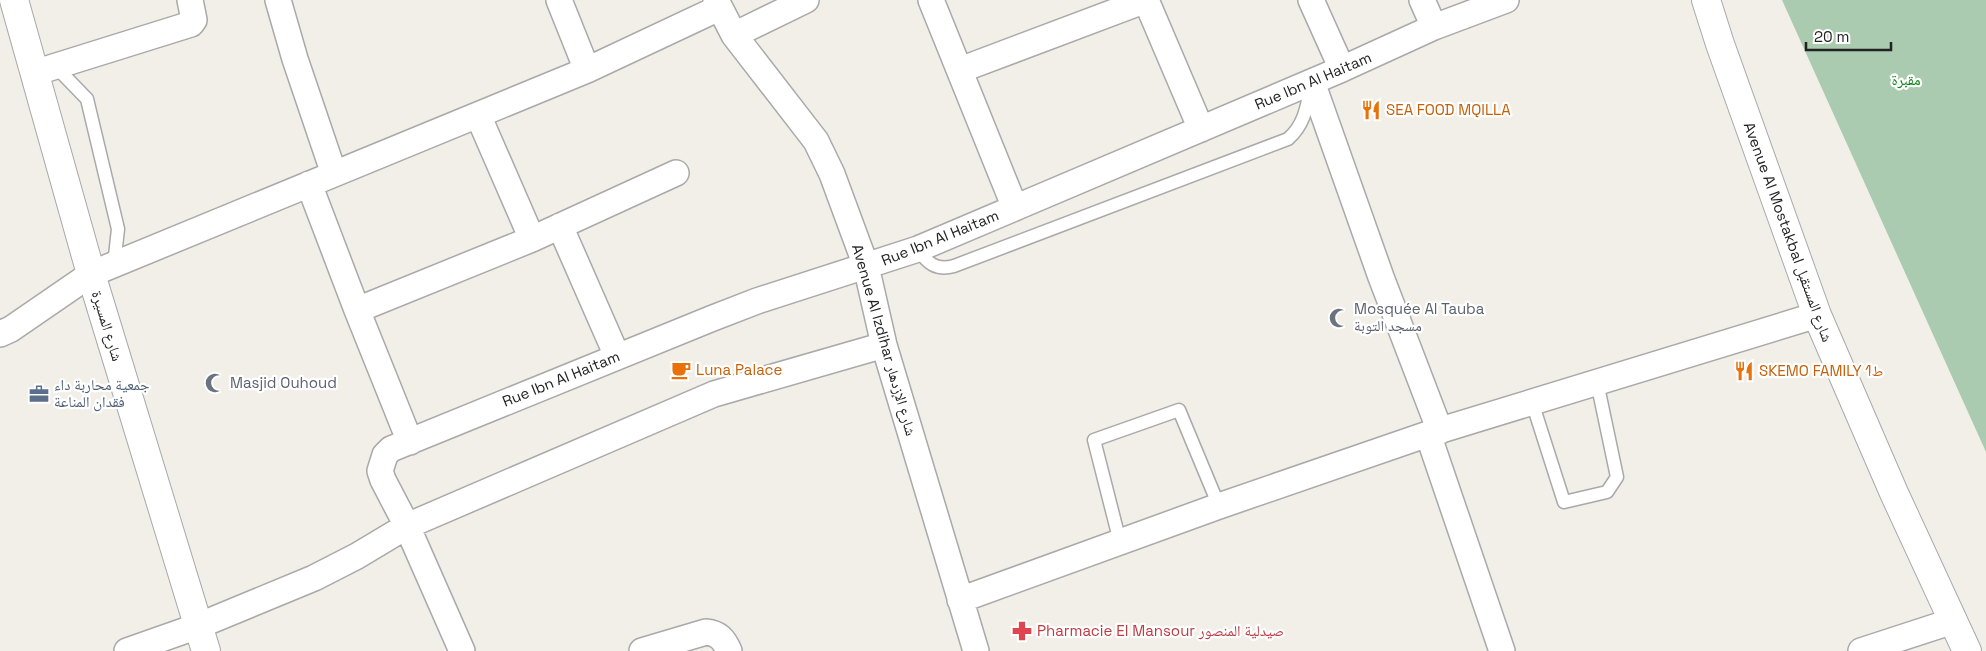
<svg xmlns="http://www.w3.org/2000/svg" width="1986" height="651" viewBox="0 0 1986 651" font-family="'Space Grotesk','Noto Naskh Arabic',sans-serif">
<rect width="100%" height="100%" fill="#f2efe9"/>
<path fill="#aacbaf" d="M1782,0H1986V452Z"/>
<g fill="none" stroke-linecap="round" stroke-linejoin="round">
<defs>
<path id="service" d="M55,66L87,99L118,229L114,265
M918,249C927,263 936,271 954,266L1288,139C1303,126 1307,109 1310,89
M1532,402L1564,502L1607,492L1617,477L1597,382
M1120,542L1094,440L1179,410L1219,506"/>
<path id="minor" d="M278,0L295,59L334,174
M559,0L587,70
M716,0L734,35L816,141L832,174L866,266L884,345L976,651
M931,0L1015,208
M1146,0L1201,129
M1311,0L1342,69
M1422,0L1434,27
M734,35L806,0
M960,70L1146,0
M34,73L191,24L194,20L190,0
M1312,82L1381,277L1440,431
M478,115L532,239
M309,184L357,310
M560,226L617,356
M0,334L11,329L91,274L587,70L719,8
M1428,434L1502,651
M410,442L357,310L532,239L676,173
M960,600L1219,506L1428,434L1817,315
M127,651L198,626L314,578L357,556L407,526L714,394L884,345
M462,651L407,526L383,480L380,471L385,455L391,449L713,318L757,301L918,249L1342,69L1434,27L1506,0
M642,651L706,632C719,633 724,640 729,651
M1861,651L1953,621"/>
<path id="tertiary" d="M14,0L91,274L206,651
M1706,0L1720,44L1817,315L1894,493L1967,651"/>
</defs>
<use href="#service" stroke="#a9a9a9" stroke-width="15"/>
<use href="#minor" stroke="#a9a9a9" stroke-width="28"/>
<use href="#tertiary" stroke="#a9a9a9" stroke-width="30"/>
<use href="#service" stroke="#fff" stroke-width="12"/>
<use href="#minor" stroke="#fff" stroke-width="25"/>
<use href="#tertiary" stroke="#fff" stroke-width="28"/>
</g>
<defs>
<symbol id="restaurant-bare" viewBox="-9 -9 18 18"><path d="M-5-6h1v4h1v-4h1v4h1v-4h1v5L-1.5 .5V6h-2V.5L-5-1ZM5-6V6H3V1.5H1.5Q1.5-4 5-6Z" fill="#e8710a" stroke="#fff" stroke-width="2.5" paint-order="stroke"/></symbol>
<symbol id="mosque-bare" viewBox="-9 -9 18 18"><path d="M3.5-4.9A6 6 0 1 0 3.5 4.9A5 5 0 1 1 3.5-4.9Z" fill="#6b7280" stroke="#fff" stroke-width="2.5" paint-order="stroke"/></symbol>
<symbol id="cafe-bare" viewBox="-9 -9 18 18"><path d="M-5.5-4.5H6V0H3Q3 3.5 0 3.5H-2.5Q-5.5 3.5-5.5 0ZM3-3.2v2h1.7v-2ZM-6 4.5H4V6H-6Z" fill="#e8710a" stroke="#fff" stroke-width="2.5" paint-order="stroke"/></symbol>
<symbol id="office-bare" viewBox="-9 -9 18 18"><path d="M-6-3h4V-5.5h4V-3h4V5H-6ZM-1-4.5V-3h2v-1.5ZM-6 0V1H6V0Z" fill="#5c6f8a" stroke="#fff" stroke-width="2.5" paint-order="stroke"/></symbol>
<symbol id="pharmacy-bare" viewBox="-9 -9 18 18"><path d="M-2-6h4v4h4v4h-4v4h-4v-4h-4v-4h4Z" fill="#e0444e" stroke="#fff" stroke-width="2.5" paint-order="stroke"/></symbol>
</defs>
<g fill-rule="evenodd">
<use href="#restaurant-bare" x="1357" y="96" width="28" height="28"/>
<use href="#mosque-bare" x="1325" y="304" width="28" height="28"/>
<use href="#cafe-bare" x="667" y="356" width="28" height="28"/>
<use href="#restaurant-bare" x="1730" y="357" width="28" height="28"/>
<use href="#mosque-bare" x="201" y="369" width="28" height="28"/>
<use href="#office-bare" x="25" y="380" width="28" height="28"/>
<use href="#pharmacy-bare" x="1008" y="617" width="28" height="28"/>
</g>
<g text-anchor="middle" stroke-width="4.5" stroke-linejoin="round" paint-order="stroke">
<g font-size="15" fill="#0c8416" stroke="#fff">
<text x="1906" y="85">مقبرة</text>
</g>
<g font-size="15" fill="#222" stroke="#fff">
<text transform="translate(1313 81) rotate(-23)" y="5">Rue Ibn Al Haitam</text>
<text transform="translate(1788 232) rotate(70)" y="5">Avenue Al Mostakbal شارع المستقبل</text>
<text transform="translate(940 238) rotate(-22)" y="5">Rue Ibn Al Haitam</text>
<text transform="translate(107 326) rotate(73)" y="5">شارع المسيرة</text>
<text transform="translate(884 340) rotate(74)" y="5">Avenue Al Izdihar شارع الإزدهار</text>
<text transform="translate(561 379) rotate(-22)" y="5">Rue Ibn Al Haitam</text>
</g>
<g font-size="15" fill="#c56008" stroke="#fff" text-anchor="start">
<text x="1386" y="115">SEA FOOD MQILLA</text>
<text x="696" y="375">Luna Palace</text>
<text x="1759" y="376">SKEMO FAMILY ط1</text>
</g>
<g font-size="15" fill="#5b616d" stroke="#fff" text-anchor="start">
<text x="1354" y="314">Mosquée Al Tauba<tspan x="1354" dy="17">مسجد التوبة</tspan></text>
<text x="230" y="388">Masjid Ouhoud</text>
</g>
<g font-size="15" fill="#4e5e75" stroke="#fff" text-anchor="start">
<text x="54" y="390">جمعية محاربة داء<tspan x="54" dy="17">فقدان المناعة</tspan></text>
</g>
<g font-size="15" fill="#be3a42" stroke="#fff" text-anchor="start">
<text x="1037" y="636">Pharmacie El Mansour صيدلية المنصور</text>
</g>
</g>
<path d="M1806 42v8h85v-8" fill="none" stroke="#222222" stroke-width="2.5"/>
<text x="1814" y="42" font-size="15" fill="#222222" stroke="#ffffff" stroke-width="4" paint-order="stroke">20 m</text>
</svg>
